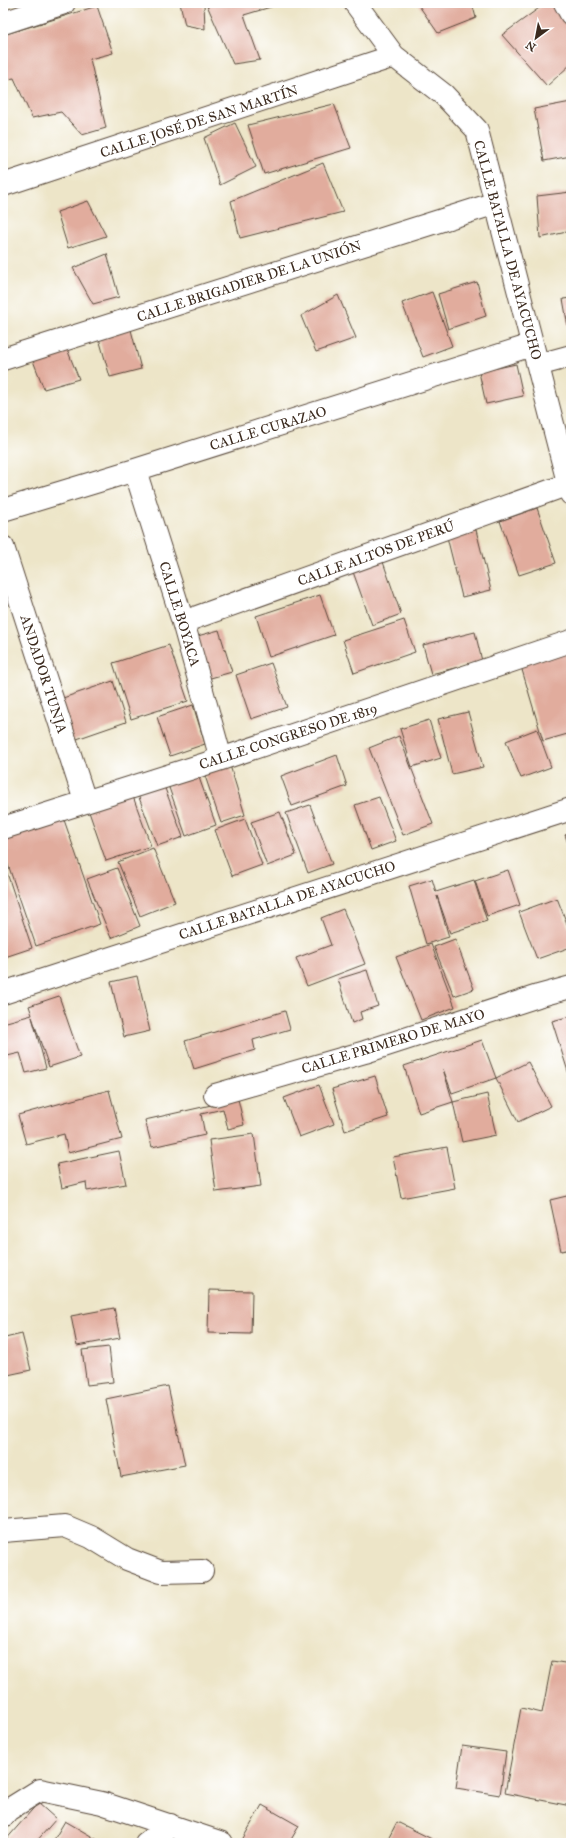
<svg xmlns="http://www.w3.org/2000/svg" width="574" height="1846" viewBox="0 0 574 1846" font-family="'IM FELL Great Primer',serif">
<rect width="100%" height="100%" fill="#fff"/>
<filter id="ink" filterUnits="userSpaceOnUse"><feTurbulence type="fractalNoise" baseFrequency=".025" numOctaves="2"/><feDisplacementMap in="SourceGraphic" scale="8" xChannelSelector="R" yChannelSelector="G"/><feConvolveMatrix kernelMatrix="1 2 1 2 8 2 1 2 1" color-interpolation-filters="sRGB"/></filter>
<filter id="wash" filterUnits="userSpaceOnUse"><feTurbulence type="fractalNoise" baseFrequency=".012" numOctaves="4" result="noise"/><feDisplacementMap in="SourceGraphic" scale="16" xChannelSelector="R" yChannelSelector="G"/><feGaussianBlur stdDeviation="0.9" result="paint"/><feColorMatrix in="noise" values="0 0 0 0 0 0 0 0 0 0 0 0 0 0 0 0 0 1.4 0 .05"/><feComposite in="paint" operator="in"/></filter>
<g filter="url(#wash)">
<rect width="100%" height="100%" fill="#ede5c8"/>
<g id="blocks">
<path fill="#e1ac9d" d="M180,3H204L205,29L185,25Z
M206,3H284L244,15L260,60L233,64Z
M417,3H472L476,18L438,33Z
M546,3H556L571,27L570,42L571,64L547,86L502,35Z
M97,6L113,53L90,59L106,128L82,135L61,112L32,118L14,78L3,80V35Z
M571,102V156L544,161L534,109Z
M334,104L351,148L264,174L248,125Z
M235,123L256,167L220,185L204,138Z
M323,163L343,212L240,238L231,201Z
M571,192V231L540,238L537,196Z
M88,201L106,236L68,248L57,212Z
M107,254L119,297L93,304L73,268Z
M477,282L486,316L448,329L438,294Z
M432,292L452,346L423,357L402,303Z
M338,295L356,338L316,352L301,316Z
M571,298V332H569L563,299Z
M130,326L141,369L110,377L98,335Z
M67,349L79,379L44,389L32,358Z
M516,364L523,396L486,404L479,372Z
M537,508L556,563L519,575L500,521Z
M476,530L491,590L462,597L447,537Z
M382,559L401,614L372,625L352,569Z
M320,595L334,635L269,657L256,616Z
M404,620L415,652L354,673L343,640Z
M219,630L232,672L207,679L194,637Z
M475,632L482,661L431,674L423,645Z
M169,645L188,701L131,719L113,663Z
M569,649L571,656V733L543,741L520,663Z
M271,663L287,707L251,719L236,675Z
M113,681L126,722L71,741L57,700Z
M193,705L205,744L170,756L157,717Z
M468,712L483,767L452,774L438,719Z
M429,720L441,758L412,767L400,729Z
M537,729L551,767L521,778L506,741Z
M399,736L433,824L403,835L369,748Z
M337,755L347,786L292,806L281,776Z
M229,762L245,815L221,823L203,770Z
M197,772L216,825L186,836L167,782Z
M163,783L183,837L157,846L137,792Z
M131,791L151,846L106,861L87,806Z
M379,797L396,841L371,850L355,805Z
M310,805L332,864L308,873L286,813Z
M280,812L296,855L267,866L251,822Z
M62,814L100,924L36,946L3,850V834Z
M245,819L262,865L232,876L215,830Z
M571,833V852L565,835Z
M153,848L175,902L140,916L118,862Z
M3,861L32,948L5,957L3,951Z
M117,868L140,926L111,938L87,879Z
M508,870L520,905L487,916L475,881Z
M432,879L436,892L474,880L487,921L450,933L437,896L449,937L426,944L409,886Z
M557,898L571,934V947L537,959L519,912Z
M343,909L365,964L307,986L296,958L331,945L321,918Z
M455,939L474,989L454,996L434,947Z
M431,944L455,1007L421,1020L396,957Z
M367,970L378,1006L360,1012L362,1019L352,1023L338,979Z
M137,976L150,1031L124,1037L111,982Z
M59,996L80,1057L49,1067L32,1017L46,1068L26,1073L20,1053L3,1057V1023L32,1015L29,1006Z
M285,1011L290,1029L253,1040L255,1050L194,1069L185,1041Z
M571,1016V1081L552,1021Z
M482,1040L496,1078L452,1093L443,1069L453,1102L419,1113L404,1066Z
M528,1062L551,1106L518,1122L496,1078Z
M375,1076L388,1117L345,1131L332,1089Z
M319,1085L334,1124L299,1137L284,1098Z
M109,1090L122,1139L68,1153L64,1134L26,1144L18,1115Z
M487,1094L496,1135L462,1142L453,1102Z
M238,1099L244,1125L228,1129L223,1109L201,1114L205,1135L152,1147L145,1120Z
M254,1134L261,1186L216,1192L209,1140Z
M447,1147L455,1188L401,1198L393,1157Z
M119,1151L126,1184L87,1191L86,1182L62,1188L57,1164Z
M571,1195V1249L561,1251L550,1200Z
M209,1290L252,1291L251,1334L208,1333Z
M114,1308L120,1338L77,1346L71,1316Z
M3,1331L5,1338L22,1334L31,1370L3,1376Z
M109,1347L113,1382L87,1385L82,1350Z
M168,1386L185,1465L121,1477L106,1399Z
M552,1661L571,1664V1806L505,1793L521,1708L542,1713Z
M462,1746L506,1752L500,1795L456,1788Z
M38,1803L56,1819L35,1843H5L4,1842Z
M262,1805L299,1826L289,1843H248L242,1840Z
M65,1821L103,1843H52Z
M397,1822L440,1843H386Z"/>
</g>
</g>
<g filter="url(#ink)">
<use href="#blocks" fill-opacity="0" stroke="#564638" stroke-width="1"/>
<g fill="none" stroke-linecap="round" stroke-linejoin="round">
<defs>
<path id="street" d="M355,3L394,56L444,95L477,130L571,494
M565,3L571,14
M3,23L64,3
M3,185L394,56
M3,359L496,203
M538,365L571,356
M135,470L183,622L221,759
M3,510L135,470L532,345
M3,547L85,801
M183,622L569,484
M3,828L221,759L571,641
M3,993L571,809
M215,1095L365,1052L538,996L571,987
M3,1531L65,1526L91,1537L127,1559L161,1572L202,1571
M3,1816L8,1810L40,1790L102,1803L222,1843
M146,1843L170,1825"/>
</defs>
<use href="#street" stroke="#564638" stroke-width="24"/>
<use href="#street" stroke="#fff" stroke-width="22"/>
</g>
</g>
<g text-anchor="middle" stroke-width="3" stroke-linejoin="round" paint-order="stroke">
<g font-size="14" fill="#3b2a1e" stroke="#fff">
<text transform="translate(199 121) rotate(-18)" y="5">CALLE JOSÉ DE SAN MARTÍN</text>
<text transform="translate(508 250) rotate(75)" y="5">CALLE BATALLA DE AYACUCHO</text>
<text transform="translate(249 281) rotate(-18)" y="5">CALLE BRIGADIER DE LA UNIÓN</text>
<text transform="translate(268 428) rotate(-17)" y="5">CALLE CURAZAO</text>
<text transform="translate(376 553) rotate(-20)" y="5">CALLE ALTOS DE PERÚ</text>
<text transform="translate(180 614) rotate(73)" y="5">CALLE BOYACA</text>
<text transform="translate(44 674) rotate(72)" y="5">ANDADOR TUNJA</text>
<text transform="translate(288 736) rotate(-18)" y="5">CALLE CONGRESO DE 1819</text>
<text transform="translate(287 900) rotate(-18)" y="5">CALLE BATALLA DE AYACUCHO</text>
<text transform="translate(393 1041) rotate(-17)" y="5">CALLE PRIMERO DE MAYO</text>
</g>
</g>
<rect width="574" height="1846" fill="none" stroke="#fff" stroke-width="16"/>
<g transform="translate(536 38) rotate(212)" stroke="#ffffff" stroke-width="3" paint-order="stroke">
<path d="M0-3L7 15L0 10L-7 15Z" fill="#3b2a1e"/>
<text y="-6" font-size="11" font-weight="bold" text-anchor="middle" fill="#3b2a1e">N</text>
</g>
</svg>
